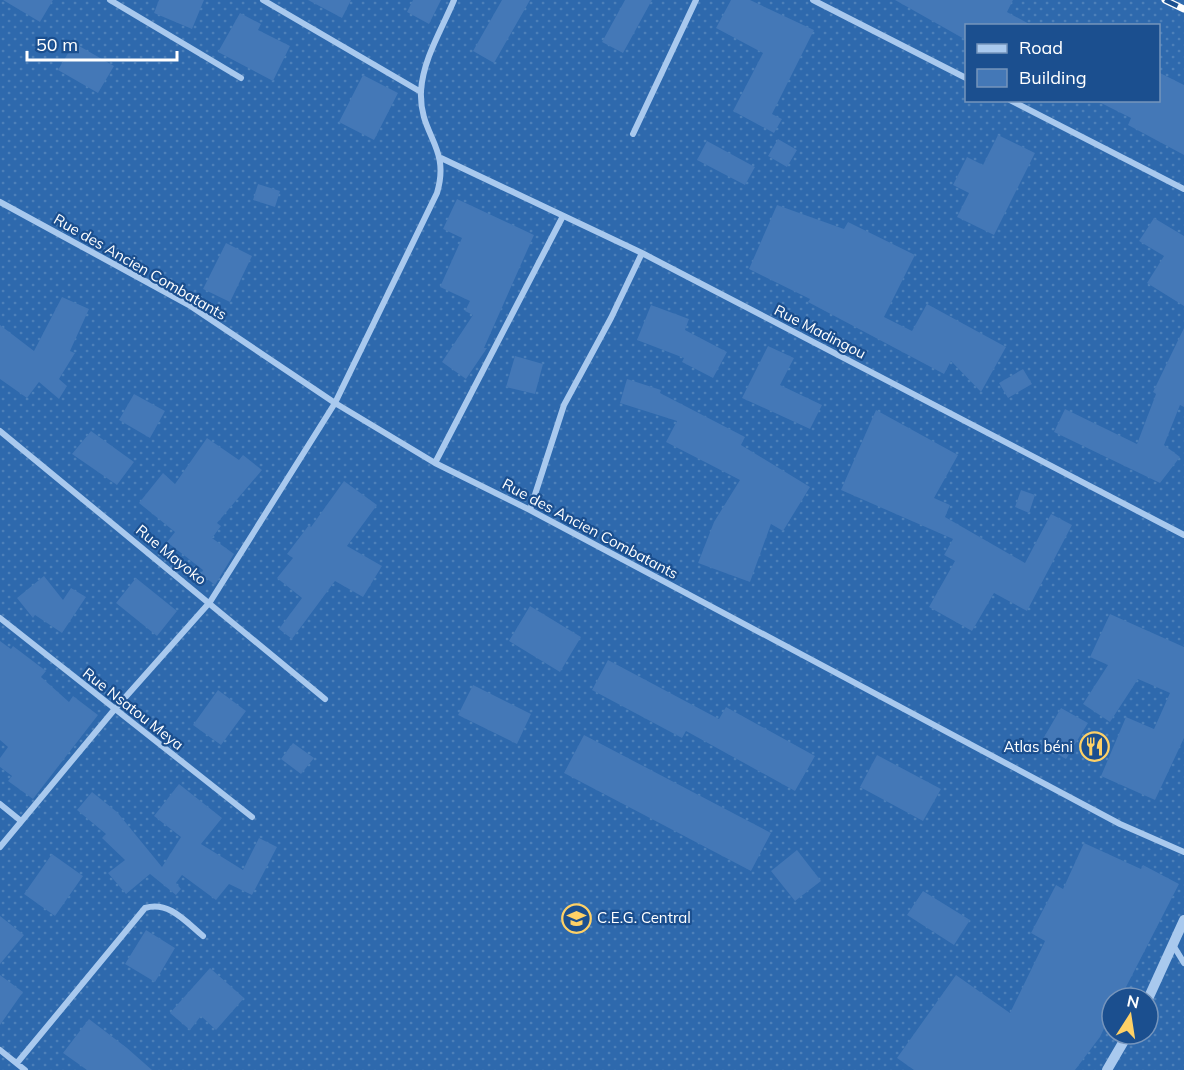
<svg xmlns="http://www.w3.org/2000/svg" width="1184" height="1070" viewBox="0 0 1184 1070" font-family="Mulish,sans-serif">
<defs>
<pattern id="grass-dots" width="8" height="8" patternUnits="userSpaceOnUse" patternTransform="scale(1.5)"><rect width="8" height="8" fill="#2e69ad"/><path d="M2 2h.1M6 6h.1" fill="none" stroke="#4d80b9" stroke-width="1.8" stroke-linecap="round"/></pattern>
</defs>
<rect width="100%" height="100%" fill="#1b4f8f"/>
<path fill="url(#grass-dots)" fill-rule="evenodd" d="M0,0H1184V1070H0ZM966,26H1158V100H966ZM1112,998H1148V1034H1112Z"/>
<path fill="#4478b7" d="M3,0H53L40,22Z
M159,0H204L192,29L154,13Z
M308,0H351L342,18Z
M413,0H441L429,24L407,12Z
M502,0H530L494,63L473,51Z
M625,0H652L623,53L602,42Z
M731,0H750L814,30L772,114L782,119L774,133L733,111L763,53L716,28Z
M895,0H1013L1007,12L1033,26H966V40Z
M240,13L261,24L258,30L290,46L273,81L218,52Z
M74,43L114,66L98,93L58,70Z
M1158,72L1184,85V155L1128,125L1131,118L1095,100H1158Z
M363,75L398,93L374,140L339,122Z
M998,135L1035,153L994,235L957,217L969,193L953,185L967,157L983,165Z
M778,139L797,150L787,167L768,156Z
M707,141L755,167L745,185L697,160Z
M258,184L280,191L275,207L253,200Z
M457,199L534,235L484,348H487L466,379L442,362L473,315L465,311L470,301L440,287L462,238L443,229Z
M777,205L844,229L848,222L915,255L884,317L912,331L927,304L1006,347L981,392L951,361L944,374L808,302L810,299L749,269Z
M1154,218L1184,236V306L1147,283L1164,256L1139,241Z
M226,243L252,256L230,302L203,289Z
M62,297L89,309L70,351L75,353L59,379L67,386L59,399L39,382L27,398L0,379V325L34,351Z
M651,305L689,319L685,330L727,352L713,378L682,362L684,358L637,340Z
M1184,328V407L1180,405L1164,445L1180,457L1160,483L1054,432L1065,409L1137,444L1156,394L1153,392Z
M768,346L794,358L780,385L822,405L810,429L742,398Z
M515,356L543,364L535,394L506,387Z
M1023,369L1032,384L1008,398L999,383Z
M627,379L661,390L660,393L745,437L741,445L810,487L783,531L771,524L750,582L698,563L714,522L740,480L666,442L677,421L620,403Z
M134,394L165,411L150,438L119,420Z
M876,410L958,455L934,498L950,505L945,517L1025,563L1051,514L1072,525L1027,611L994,593L972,631L929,607L955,561L944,555L953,539L841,490Z
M91,431L134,462L117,485L72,454Z
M207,438L239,460L243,455L262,470L217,523L221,526L212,538L234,554L215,585L201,574L203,570L167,542L175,532L139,503L163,473L175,484Z
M344,481L377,505L347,546L382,566L363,597L335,581L292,639L279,629L302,598L277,578L293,558L287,554L309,525L311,527Z
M1021,490L1035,495L1029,513L1015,507Z
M44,576L63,600L71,588L86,597L62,633L35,615L33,618L17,598Z
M136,578L177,611L157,636L116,603Z
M530,606L581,637L560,672L509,641Z
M1110,614L1184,647V738L1155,800L1101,776L1126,717L1154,729L1170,693L1138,679L1110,722L1083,704L1108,665L1090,657Z
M0,641L11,649L13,646L46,671L41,677L69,702L73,696L98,715L33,799L8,781L12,776L0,767V758L8,747L0,740Z
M608,660L719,719L726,707L815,756L795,791L686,731L682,738L592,690Z
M473,685L531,714L517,744L458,715Z
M218,690L246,711L221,745L193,725Z
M1061,708L1088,723L1066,759L1040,744Z
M584,735L771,833L751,871L564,773Z
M293,743L314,758L301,774L281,759Z
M877,755L941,789L923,821L860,787Z
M179,784L222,818L201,844L243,870L259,838L277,847L252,895L229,884L216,900L182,875L176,883L181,889L176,895L150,874L126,894L108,873L125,860L102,838L106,834L77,810L92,792L117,812L162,867L181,837L154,816Z
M1084,843L1141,869L1143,865L1179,884L1126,987L1119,998H1112V1012L1100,1037L1075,1070H914L897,1058L956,975L1010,1013L1045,941L1031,933L1056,885L1063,889Z
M797,850L821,881L795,901L771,871Z
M52,854L83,876L55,916L24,894Z
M923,891L970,920L954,945L907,915Z
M0,916L24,935L0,964Z
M146,930L175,948L155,982L125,964Z
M210,968L244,998L216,1030L201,1016L190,1030L170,1013Z
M0,975L23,992L0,1025Z
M89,1019L127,1048L152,1070H87L63,1053Z"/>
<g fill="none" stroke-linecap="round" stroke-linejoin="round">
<path stroke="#a9c9ee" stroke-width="6" d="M110,0L241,78
M263,0L421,92
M813,0L966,78
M1010,100L1184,189
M633,134L696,0
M441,158L642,253L1184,535
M0,202L189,305L335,403L435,463L530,510L1120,824L1184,852
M0,431L325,699
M435,463L563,216
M530,510L564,405L611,318L642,253
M0,618L252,817
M0,804L21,821
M0,847L114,710L210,602L335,403L437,193C451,146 419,136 421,91C423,59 442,29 454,0
M1173,945L1184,963
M0,1050L25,1070
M17,1063L145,908C169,901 185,921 203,936"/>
<path stroke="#a9c9ee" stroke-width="10" d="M1148,999L1184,920
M1107,1070L1128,1034"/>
<defs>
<path id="rail" d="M1165,0L1184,9"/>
</defs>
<use href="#rail" stroke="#fff" stroke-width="7"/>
<use href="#rail" stroke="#1b4f8f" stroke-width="4.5" stroke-dasharray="14" stroke-linecap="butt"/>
</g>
<defs>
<symbol id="restaurant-ring" viewBox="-11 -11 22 22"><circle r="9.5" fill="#1b4f8f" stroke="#ffd166" stroke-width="1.5"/><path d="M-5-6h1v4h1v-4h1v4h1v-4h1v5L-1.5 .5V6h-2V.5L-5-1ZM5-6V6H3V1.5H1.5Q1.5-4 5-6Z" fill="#ffd166"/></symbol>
<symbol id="school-ring" viewBox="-11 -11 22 22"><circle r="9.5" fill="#1b4f8f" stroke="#ffd166" stroke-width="1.5"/><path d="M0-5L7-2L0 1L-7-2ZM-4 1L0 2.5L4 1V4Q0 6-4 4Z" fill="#ffd166"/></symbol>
</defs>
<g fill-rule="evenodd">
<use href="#restaurant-ring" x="1078" y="730" width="33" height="33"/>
<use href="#school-ring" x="560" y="902" width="33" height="33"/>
</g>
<g text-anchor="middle" stroke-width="4.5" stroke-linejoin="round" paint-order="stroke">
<g font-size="15" fill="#fff" stroke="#1b4f8f">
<text transform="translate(140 267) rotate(30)" y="5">Rue des Ancien Combatants</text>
<text transform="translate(820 332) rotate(27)" y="5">Rue Madingou</text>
<text transform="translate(590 529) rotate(28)" y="5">Rue des Ancien Combatants</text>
<text transform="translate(171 555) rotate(39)" y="5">Rue Mayoko</text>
<text transform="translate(133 709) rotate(38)" y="5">Rue Nsatou Meya</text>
</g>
<g font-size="15" fill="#fff" stroke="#1b4f8f" text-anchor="end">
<text x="1073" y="752">Atlas béni</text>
<text x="597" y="923" text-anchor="start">C.E.G. Central</text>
</g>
</g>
<rect x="965" y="24" width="195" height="78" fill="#1b4f8f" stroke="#7695bc" stroke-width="1.5"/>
<rect x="977" y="44" width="30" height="9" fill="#a9c9ee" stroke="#7695bc" stroke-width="1.5"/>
<text x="1019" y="54" font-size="18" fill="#ffffff">Road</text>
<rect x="977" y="69" width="30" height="18" fill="#4478b7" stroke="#7695bc" stroke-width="1.5"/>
<text x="1019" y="84" font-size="18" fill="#ffffff">Building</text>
<g transform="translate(1130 1016) rotate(12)"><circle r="28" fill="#1b4f8f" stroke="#7695bc" stroke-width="1.5"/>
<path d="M0-4.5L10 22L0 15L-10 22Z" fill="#ffd166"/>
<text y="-9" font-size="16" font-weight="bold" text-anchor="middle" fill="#ffffff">N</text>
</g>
<path d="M27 51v9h150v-9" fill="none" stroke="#ffffff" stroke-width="3"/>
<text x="36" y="51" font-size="18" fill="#ffffff" stroke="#1b4f8f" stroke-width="4.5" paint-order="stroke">50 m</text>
</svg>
